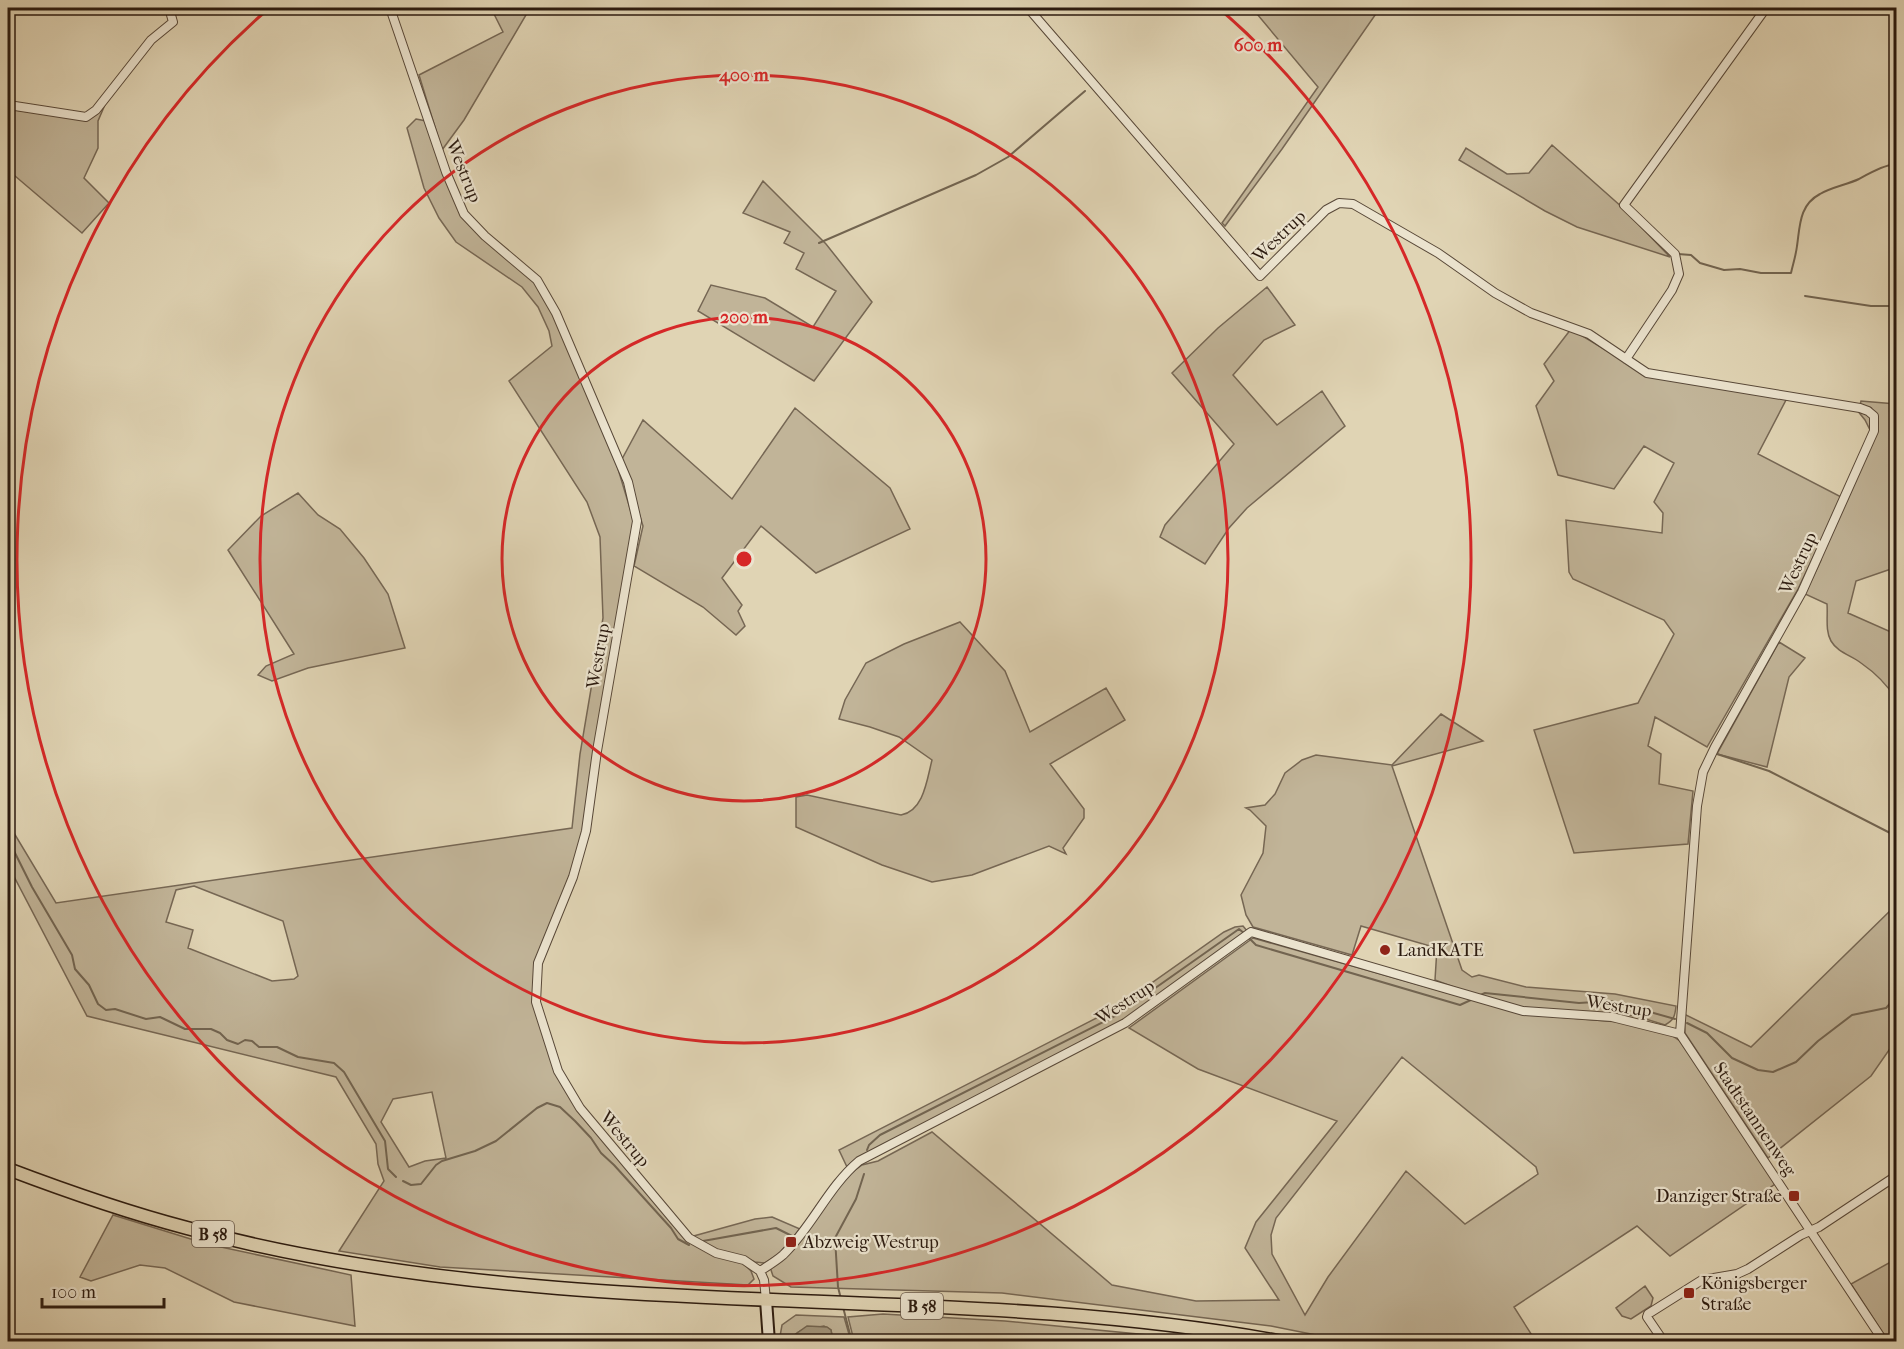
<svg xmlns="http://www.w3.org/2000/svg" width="1904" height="1349" viewBox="0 0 1904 1349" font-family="'IM FELL French Canon',serif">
<rect width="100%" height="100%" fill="#e0d4b4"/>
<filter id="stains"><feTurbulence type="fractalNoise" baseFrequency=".00333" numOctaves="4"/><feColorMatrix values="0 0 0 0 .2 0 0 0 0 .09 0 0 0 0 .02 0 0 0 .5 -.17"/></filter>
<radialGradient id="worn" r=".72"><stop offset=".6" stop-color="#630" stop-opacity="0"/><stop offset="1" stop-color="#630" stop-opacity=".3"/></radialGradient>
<path fill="#c1b498" stroke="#766754" stroke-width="1.5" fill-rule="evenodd" d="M491,8H523L526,15L464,120L442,150L419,75L503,32Z
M1252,8H1380L1282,149L1225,226L1222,223L1318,87Z
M104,107L98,121V148L84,178L109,203L82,233L8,170V109L86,120Z
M416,119L426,121L463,216L536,281L555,313L615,459L635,525L584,829L570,877L536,963L534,1004L555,1073L687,1240L715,1255L743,1263L751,1271L754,1279L748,1285L440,1267L339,1251L384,1181L378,1164L376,1144L336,1077L87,1016L8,865V823L56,903L572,828L580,754L603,618L600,537L587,502L509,381L552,346L549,331L538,307L522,287L456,242L439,218L424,188L407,128ZM194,886L283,921L298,976L294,979L272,981L188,948L193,930L166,922L176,890ZM432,1092L446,1158L425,1161L409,1167L381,1122L393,1099Z
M1552,145L1623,208L1670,257L1577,227L1545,211L1459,160L1466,148L1507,174L1529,173Z
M763,181L826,244L872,302L814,381L698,311L711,285L765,298L813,327L836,291L796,269L804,253L784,243L790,232L743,213Z
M1267,287L1295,325L1264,340L1233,375L1277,425L1322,391L1345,426L1247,508L1229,528L1205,564L1160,537L1165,525L1234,444L1172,373L1218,328Z
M1571,329L1647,375L1787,398L1758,454L1841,497L1871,432L1865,420L1857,410L1872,408L1860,405L1861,401L1896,404V411H1889L1896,413V581L1891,569L1856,581L1848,613L1891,632L1894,674L1896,678V699C1888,686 1874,672 1861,663C1851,655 1838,653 1831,641C1825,631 1828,616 1827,604L1805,594L1821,560L1815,553L1798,589L1707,747L1655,717L1648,746L1661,754L1659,784L1693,791L1688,844L1574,853L1534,730L1638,703L1674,634L1664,620L1573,579L1569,572L1566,520L1662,533L1663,513L1654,502L1674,463L1644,446L1614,489L1558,475L1536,406L1554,381L1544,364Z
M795,408L890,488L910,529L816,573L761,526L722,578L742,605L738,611L745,626L736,635L703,607L634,566L643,526L622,459L643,420L732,499Z
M298,493L318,515L340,529L364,558L388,594L405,648L308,668L272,681L258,675L266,666L294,654L228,550L261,516Z
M960,622L1005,671L1030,732L1106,688L1125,720L1050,764L1084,809V818L1063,848L1066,854L1049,846L972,875L932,882L882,865L796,827V797L807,795L901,815C924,811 927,779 932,760L899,737L870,727L839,719L845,700L866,663L904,644Z
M1779,642L1805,658L1789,677L1767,767L1717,754Z
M1441,714L1483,741L1392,766L1462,970L1472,977L1479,975L1526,987L1615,994L1676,1006C1675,1016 1674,1020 1665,1025L1636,1016L1522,1007L1475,995L1435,980L1437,948L1361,926L1352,955L1253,927L1246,915L1241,895L1263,853L1266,826L1250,810L1246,808L1265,805L1275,794L1285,773L1302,760L1316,755L1392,765Z
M1896,905V1040L1871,1076L1768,1158L1685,1033L1684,1014L1751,1047Z
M1243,926L1248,932L1124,1023L847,1167L839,1150L1116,1008L1224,932L1235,927Z
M1253,938L1522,1014L1631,1023L1671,1035L1680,1041L1711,1083L1778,1182L1670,1256L1637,1226L1514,1307L1533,1337L1543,1341H1346L1271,1326L1002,1293L791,1287L773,1276L770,1267L847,1176L862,1165L878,1161L932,1132L1112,1285L1196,1301L1279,1300L1245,1248L1256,1222L1337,1121L1198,1069L1129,1028ZM1402,1057L1536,1167L1538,1174L1465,1224L1406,1171L1328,1277L1305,1315L1272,1254L1271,1235L1276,1218Z
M113,1215L207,1244L351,1275L355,1326L234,1302L165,1268L140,1265L91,1281L80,1277Z
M772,1217L800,1229L779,1254L765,1263L755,1262L744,1257L717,1251L690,1237L755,1219Z
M1896,1259V1341H1888L1851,1284Z
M1645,1286L1653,1298L1651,1306L1631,1319L1622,1316L1616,1308Z
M883,1314L1005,1321L1168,1337L1165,1342L854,1341L848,1317Z
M796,1315L844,1317L851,1341H833L831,1330L824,1326C810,1330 799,1325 791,1341L779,1342L782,1325Z"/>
<path fill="#a2957c" stroke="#726450" stroke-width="1.5" d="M807,1326L827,1327L831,1330L833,1341H791L793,1336Z"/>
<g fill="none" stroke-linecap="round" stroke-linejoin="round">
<path stroke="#726450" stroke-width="2" d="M819,243L976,175L1008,157L1085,91
M1678,254L1691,255L1700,263L1724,270L1740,269L1761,273H1791C1793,264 1796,255 1797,246C1800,226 1799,205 1820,194C1832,187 1846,185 1859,179C1868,174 1887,163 1896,165
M1805,296L1871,306H1896
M1717,754L1769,771L1896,836
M8,839L32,887L72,955L75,969L89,985L98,1004L106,1010L115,1009L146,1019L160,1017L185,1029H211L220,1033L227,1040L238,1044L245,1040L252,1041L259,1047H277L298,1057L334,1063L344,1072L385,1141L388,1169L396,1177
M1247,936L1256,945L1460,1005L1473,999
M1478,996L1485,993L1579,1003L1611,1001L1675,1019
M1687,1023L1707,1033L1732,1058L1758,1070L1773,1072L1796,1062L1818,1041L1852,1015L1886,1008L1896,997
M867,1150L869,1145L880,1135L1117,1015L1239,929L1245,934
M403,1181L411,1185L421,1184L436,1165L442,1161L475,1151L496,1141L537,1108L547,1103L560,1107L575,1121L591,1138L601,1153L614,1165L671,1228L678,1239L689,1245
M703,1241L776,1228L792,1236
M804,1244L817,1246L835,1238
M841,1299L838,1287L835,1238L856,1199L864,1174
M843,1307L852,1342"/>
<defs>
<path id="street" d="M390,8L446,172L464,214L485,236L537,280L556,313L628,482L637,521L597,751L586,831L573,877L538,963L536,1002L558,1071L580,1108L689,1238L716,1253L744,1260L760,1271L764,1280L766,1300
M1028,8L1260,276L1326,210L1339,203L1353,204L1438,253L1495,293L1531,313L1589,334L1647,373L1860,408L1868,411L1874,416V431L1802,592L1715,747L1703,772L1697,806L1680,1034
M8,107L15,106L86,117L96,110L151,40L173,22L169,8
M1626,359L1672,290L1679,274L1675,254L1624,205L1766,8
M1680,1034L1884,1342
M760,1271C768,1266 776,1261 783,1255C812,1227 828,1187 859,1161L1125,1023L1251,932L1523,1011L1612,1017L1680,1034
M1664,1342L1647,1317L1648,1314L1702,1280L1737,1274L1748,1269L1801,1235L1819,1227L1896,1176"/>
<path id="secondary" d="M766,1300L769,1342"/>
<path id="primary" d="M8,1169C66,1191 126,1212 187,1228C307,1261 434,1278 558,1288C800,1308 1044,1298 1283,1342"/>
</defs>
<use href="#street" stroke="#584838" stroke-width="10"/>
<use href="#secondary" stroke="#2b1a0f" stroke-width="14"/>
<use href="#primary" stroke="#2b1a0f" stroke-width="15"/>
<use href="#street" stroke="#ebe3ce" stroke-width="8"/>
<use href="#secondary" stroke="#ebe3ce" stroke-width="10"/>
<use href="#primary" stroke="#e0d4b4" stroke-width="12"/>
</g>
<g fill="none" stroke="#d62828" stroke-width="3">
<circle cx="744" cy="559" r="242"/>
<circle cx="744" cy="559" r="484"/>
<path d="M1221 10A727 727 0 1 1 267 10"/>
</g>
<g fill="#8f2418" stroke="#ebe3ce" stroke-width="2">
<circle cx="1385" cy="950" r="6"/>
<rect x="1788" y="1190" width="12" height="12" rx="3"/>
<rect x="785" y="1236" width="12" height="12" rx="3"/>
<rect x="1683" y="1287" width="12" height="12" rx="3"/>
</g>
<g text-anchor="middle" stroke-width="4.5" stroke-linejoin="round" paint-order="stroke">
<g fill="#ebe3ce" stroke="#655648" stroke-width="1.5">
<rect x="192" y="1221" width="42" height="26" rx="4.5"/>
<rect x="901" y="1293" width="42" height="26" rx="4.5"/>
</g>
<g font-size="16" font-weight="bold" fill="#2b1a0f">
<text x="213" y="1240">B 58</text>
<text x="922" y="1312">B 58</text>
</g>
<g font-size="18" fill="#2b1a0f" stroke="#ebe3ce">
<text transform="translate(464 171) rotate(68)" y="6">Westrup</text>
<text transform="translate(1279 236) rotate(-44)" y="6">Westrup</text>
<text transform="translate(1798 563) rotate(-65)" y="6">Westrup</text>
<text transform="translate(598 656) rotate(-80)" y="6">Westrup</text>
<text transform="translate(1125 1002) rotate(-33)" y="6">Westrup</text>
<text transform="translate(1619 1006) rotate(9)" y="6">Westrup</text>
<text transform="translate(1755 1119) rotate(56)" y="6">Stadtstannenweg</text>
<text transform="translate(625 1139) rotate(50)" y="6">Westrup</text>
</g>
<g font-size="18" fill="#2b1a0f" stroke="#ebe3ce" text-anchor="start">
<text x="1397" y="956">LandKATE</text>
<text x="1782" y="1202" text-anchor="end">Danziger Straße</text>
<text x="803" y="1248">Abzweig Westrup</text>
<text x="1701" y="1289">Königsberger<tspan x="1701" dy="21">Straße</tspan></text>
</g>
</g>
<circle cx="744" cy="559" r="9" fill="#d62828" stroke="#ebe3ce" stroke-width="3"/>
<g font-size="18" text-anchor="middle" font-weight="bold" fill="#d62828" stroke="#ebe3ce" stroke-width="4.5" stroke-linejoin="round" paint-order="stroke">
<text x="1258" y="51">600 m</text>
<text x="744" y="81">400 m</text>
<text x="744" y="323">200 m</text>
</g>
<rect width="1904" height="1349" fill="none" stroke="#e0d4b4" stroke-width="30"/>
<rect x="9" y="9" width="1886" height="1331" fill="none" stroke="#2b1a0f" stroke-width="3"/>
<rect x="15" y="15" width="1874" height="1319" fill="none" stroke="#2b1a0f" stroke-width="1.5"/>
<path d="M42 1298v9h122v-9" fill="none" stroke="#2b1a0f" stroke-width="3"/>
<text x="51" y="1298" font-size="18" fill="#2b1a0f" stroke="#ebe3ce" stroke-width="4.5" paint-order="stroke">100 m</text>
<rect width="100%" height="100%" filter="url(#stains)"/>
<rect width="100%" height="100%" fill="url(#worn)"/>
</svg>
